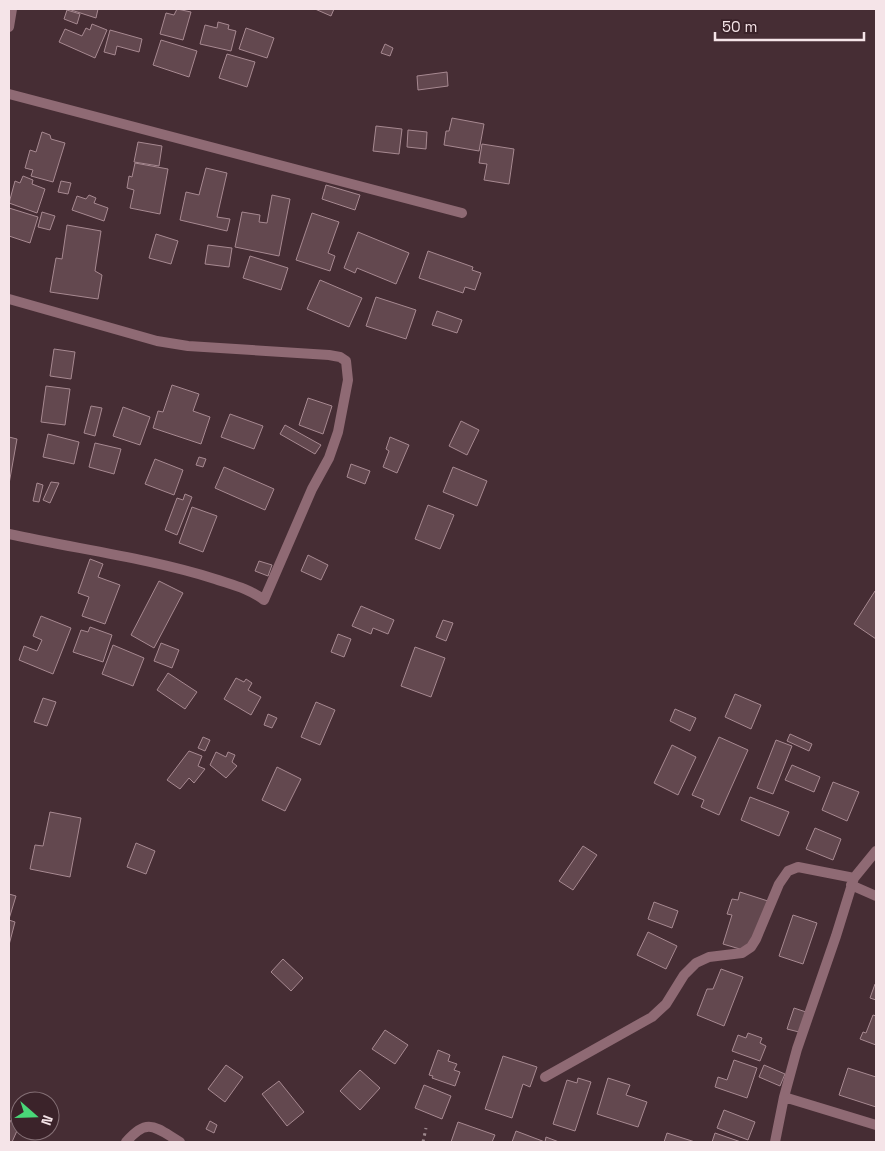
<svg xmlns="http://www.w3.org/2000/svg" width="885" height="1151" viewBox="0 0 885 1151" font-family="'Space Grotesk',sans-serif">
<rect width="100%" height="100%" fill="#462d34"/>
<path fill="#63484f" stroke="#a78991" d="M68,9H98L96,18Z
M177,9L191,12L183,40L160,34L166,13L174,15Z
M315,9H334L331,16Z
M67,10L80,14L77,24L64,19Z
M218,22L229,25L228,29L236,31L231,51L200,44L205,25L217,28Z
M92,24L107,30L95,58L59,42L65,29L82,36L86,28L90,30Z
M246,28L274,38L267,58L239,49Z
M110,30L142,39L139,52L117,46L115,55L104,52Z
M161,40L197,51L189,77L153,65Z
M385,44L393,48L390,56L381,53Z
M227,54L255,62L247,87L219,78Z
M447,72L448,86L418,90L417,76Z
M452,118L484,124L479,151L444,145L446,131H449Z
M376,126L402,129L399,154L373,151Z
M408,130L427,132L426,149L407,147Z
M42,132L50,135L51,139L65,143L53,182L31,176L33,170L25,168L30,150L36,152Z
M138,142L162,146L159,166L134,162Z
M482,144L514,149L509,184L484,180L487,164L479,163Z
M135,163L168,169L160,214L130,208L134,190L127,188L129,176L132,177Z
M206,168L227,173L217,217L230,219L227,231L180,220L186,192L199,195Z
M23,176L33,180L32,184L45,189L37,213L9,203L15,181L20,183Z
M61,181L71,183L68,194L58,192Z
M326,185L360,195L355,210L322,199Z
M89,195L96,198L94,203L108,208L104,221L72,210L77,196L86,199Z
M272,195L290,199L279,256L235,247L242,212L260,215L259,222L267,223Z
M9,208L38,217L30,243L9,236Z
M42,212L55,216L50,230L38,227Z
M312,213L339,222L328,253L335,256L330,271L296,260Z
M67,225L101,231L95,271L102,275L98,299L50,292L56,258L62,259Z
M358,232L409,253L396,284L357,268L355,273L344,268Z
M156,234L178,241L171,264L149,258Z
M208,245L232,248L229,267L205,264Z
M428,251L473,267L472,270L481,273L475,290L465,287L463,293L419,278Z
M250,256L288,268L281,290L243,278Z
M320,280L362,298L349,327L307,309Z
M376,297L416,310L406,339L366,326Z
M437,311L462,320L457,333L432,325Z
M54,349L75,352L71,379L50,376Z
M172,385L199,394L193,411L210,417L201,444L153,428L158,411L163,412Z
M46,386L70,389L65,425L41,422Z
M308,398L332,406L323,434L299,425Z
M91,406L102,408L95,436L84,433Z
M123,407L150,417L140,445L113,436Z
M230,414L263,426L254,449L221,437Z
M461,421L479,430L467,455L449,446Z
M285,425L321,445L315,454L280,434Z
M48,434L79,442L74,464L43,457Z
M9,437L17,439L9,484Z
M390,437L409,445L397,473L383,467L389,451L386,449Z
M95,443L121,449L114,474L89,467Z
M199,457L206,459L203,467L196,465Z
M155,459L183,470L174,495L145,484Z
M351,464L370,471L365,484L347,477Z
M224,467L274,489L265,510L215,488Z
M453,467L487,481L477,506L443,492Z
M51,482L59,483L50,503L43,500Z
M37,483L43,485L39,502L33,501Z
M185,494L192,497L177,535L165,530L177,498L183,500Z
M428,505L454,515L440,549L415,539Z
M192,507L217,516L203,552L179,543Z
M308,555L328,565L321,580L301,571Z
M90,559L103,564L98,577L120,585L105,624L82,616L89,597L78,593Z
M259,561L272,565L268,576L255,571Z
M159,581L183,593L154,648L131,635Z
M875,591L876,592V639L854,624Z
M361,606L394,620L388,634L373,628L371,634L352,626Z
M41,616L71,628L53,674L19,660L24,646L37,651L42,640L33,636Z
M443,620L453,623L446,641L436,637Z
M90,627L112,635L103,662L73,652L81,630L88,632Z
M338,634L351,639L344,657L331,652Z
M161,643L179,650L172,668L154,661Z
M113,645L144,658L133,686L102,674Z
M415,647L445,658L431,697L401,686Z
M168,673L197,692L185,709L157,690Z
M236,678L244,682L246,679L252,683L248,690L261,697L251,715L224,699Z
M735,694L761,705L751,729L725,717Z
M43,698L56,702L47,726L34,722Z
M316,702L335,710L320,745L301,737Z
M675,709L696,718L690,731L670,721Z
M268,714L277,718L272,728L264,725Z
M790,734L812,744L809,751L787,741Z
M203,737L210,740L205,751L198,748Z
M719,737L748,750L719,815L701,807L704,800L692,795Z
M776,740L792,746L773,794L757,788Z
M672,745L696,757L678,795L654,783Z
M189,751L202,756L198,766L205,769L194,783L189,778L180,789L167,780Z
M216,752L226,757L228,752L235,755L232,762L237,766L226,778L210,765Z
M792,765L820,777L814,792L785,780Z
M277,767L301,779L285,811L262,800Z
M833,782L859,792L847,821L822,810Z
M750,797L789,812L779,836L741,820Z
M50,812L81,818L70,877L30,869L35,845L43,846Z
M815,828L841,839L833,860L806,849Z
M136,843L155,851L146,874L127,867Z
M583,846L597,855L573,890L559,881Z
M740,892L774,903L750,952L723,944L732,915L727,914L732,899L738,900Z
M9,894L16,896L9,919Z
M654,902L678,911L672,928L648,919Z
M793,915L817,923L803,964L779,956Z
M9,920L15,922L9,945Z
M648,932L677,946L666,969L637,955Z
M283,959L303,978L291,991L271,972Z
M721,969L743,977L724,1026L697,1015L707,989H713Z
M875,984H876V1000L870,998Z
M794,1008L806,1012L799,1032L787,1029Z
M873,1015L876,1016V1045L860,1039L863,1032L866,1033Z
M385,1030L408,1045L395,1064L372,1049Z
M748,1033L762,1038L760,1043L766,1046L760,1061L732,1051L738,1035L746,1038Z
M438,1050L450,1055L448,1061L457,1064L454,1070L460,1072L455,1086L432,1078L433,1076L429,1075Z
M503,1056L537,1067L530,1087L523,1084L512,1118L485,1109Z
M734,1060L757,1068L747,1098L715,1087L718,1077L727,1080Z
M226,1065L243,1077L225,1102L208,1089Z
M764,1065L785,1074L780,1086L759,1077Z
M848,1068L876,1077V1107L839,1095Z
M360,1070L380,1088L360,1110L340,1091Z
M578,1078L591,1082L575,1131L553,1124L567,1080L577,1083Z
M608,1078L630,1085L626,1095L647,1102L638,1127L597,1114Z
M279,1081L304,1112L287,1126L262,1094Z
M424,1085L451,1096L442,1119L415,1108Z
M724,1110L755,1122L748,1140L717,1128Z
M11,1120L20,1124L12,1142H9V1124Z
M210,1121L217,1125L214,1133L206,1129Z
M458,1122L495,1135L492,1142H451Z
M516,1131L545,1142L546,1137L559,1142H512Z
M667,1133L695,1142H664Z
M715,1133L741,1142H712Z"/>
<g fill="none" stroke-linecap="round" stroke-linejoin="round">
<path stroke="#9d888d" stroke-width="3" stroke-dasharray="2.5 4" stroke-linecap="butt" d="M423,1142L426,1128"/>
<path stroke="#8f6a74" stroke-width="10" d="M9,27L12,9
M9,94L462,213
M9,299L157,341L188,346L329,355L340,357L346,361L348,380L338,432L329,458L312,489L264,600C248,588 233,585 215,579C148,558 77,549 9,534
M851,885L876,896
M545,1077L652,1017L666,1004L684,975L696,963L709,957L742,953L751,947L756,939L779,884L788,871L798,867L854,878L876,851
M784,1097L876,1125
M126,1142C148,1116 156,1128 180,1142
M775,1142L784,1097L797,1049L836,936L854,878"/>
</g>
<rect width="885" height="1151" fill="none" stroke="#f5e4e8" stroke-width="20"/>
<g transform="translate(35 1116) rotate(110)"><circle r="24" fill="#3b232a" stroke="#857076"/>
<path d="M0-4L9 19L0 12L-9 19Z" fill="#49d778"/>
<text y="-8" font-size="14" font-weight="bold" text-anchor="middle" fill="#f5e4e8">N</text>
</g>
<path d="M715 32v8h149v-8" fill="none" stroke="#f5e4e8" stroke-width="2.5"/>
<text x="722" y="32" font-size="15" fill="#f5e4e8" stroke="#3b232a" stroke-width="4" paint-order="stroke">50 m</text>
</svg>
